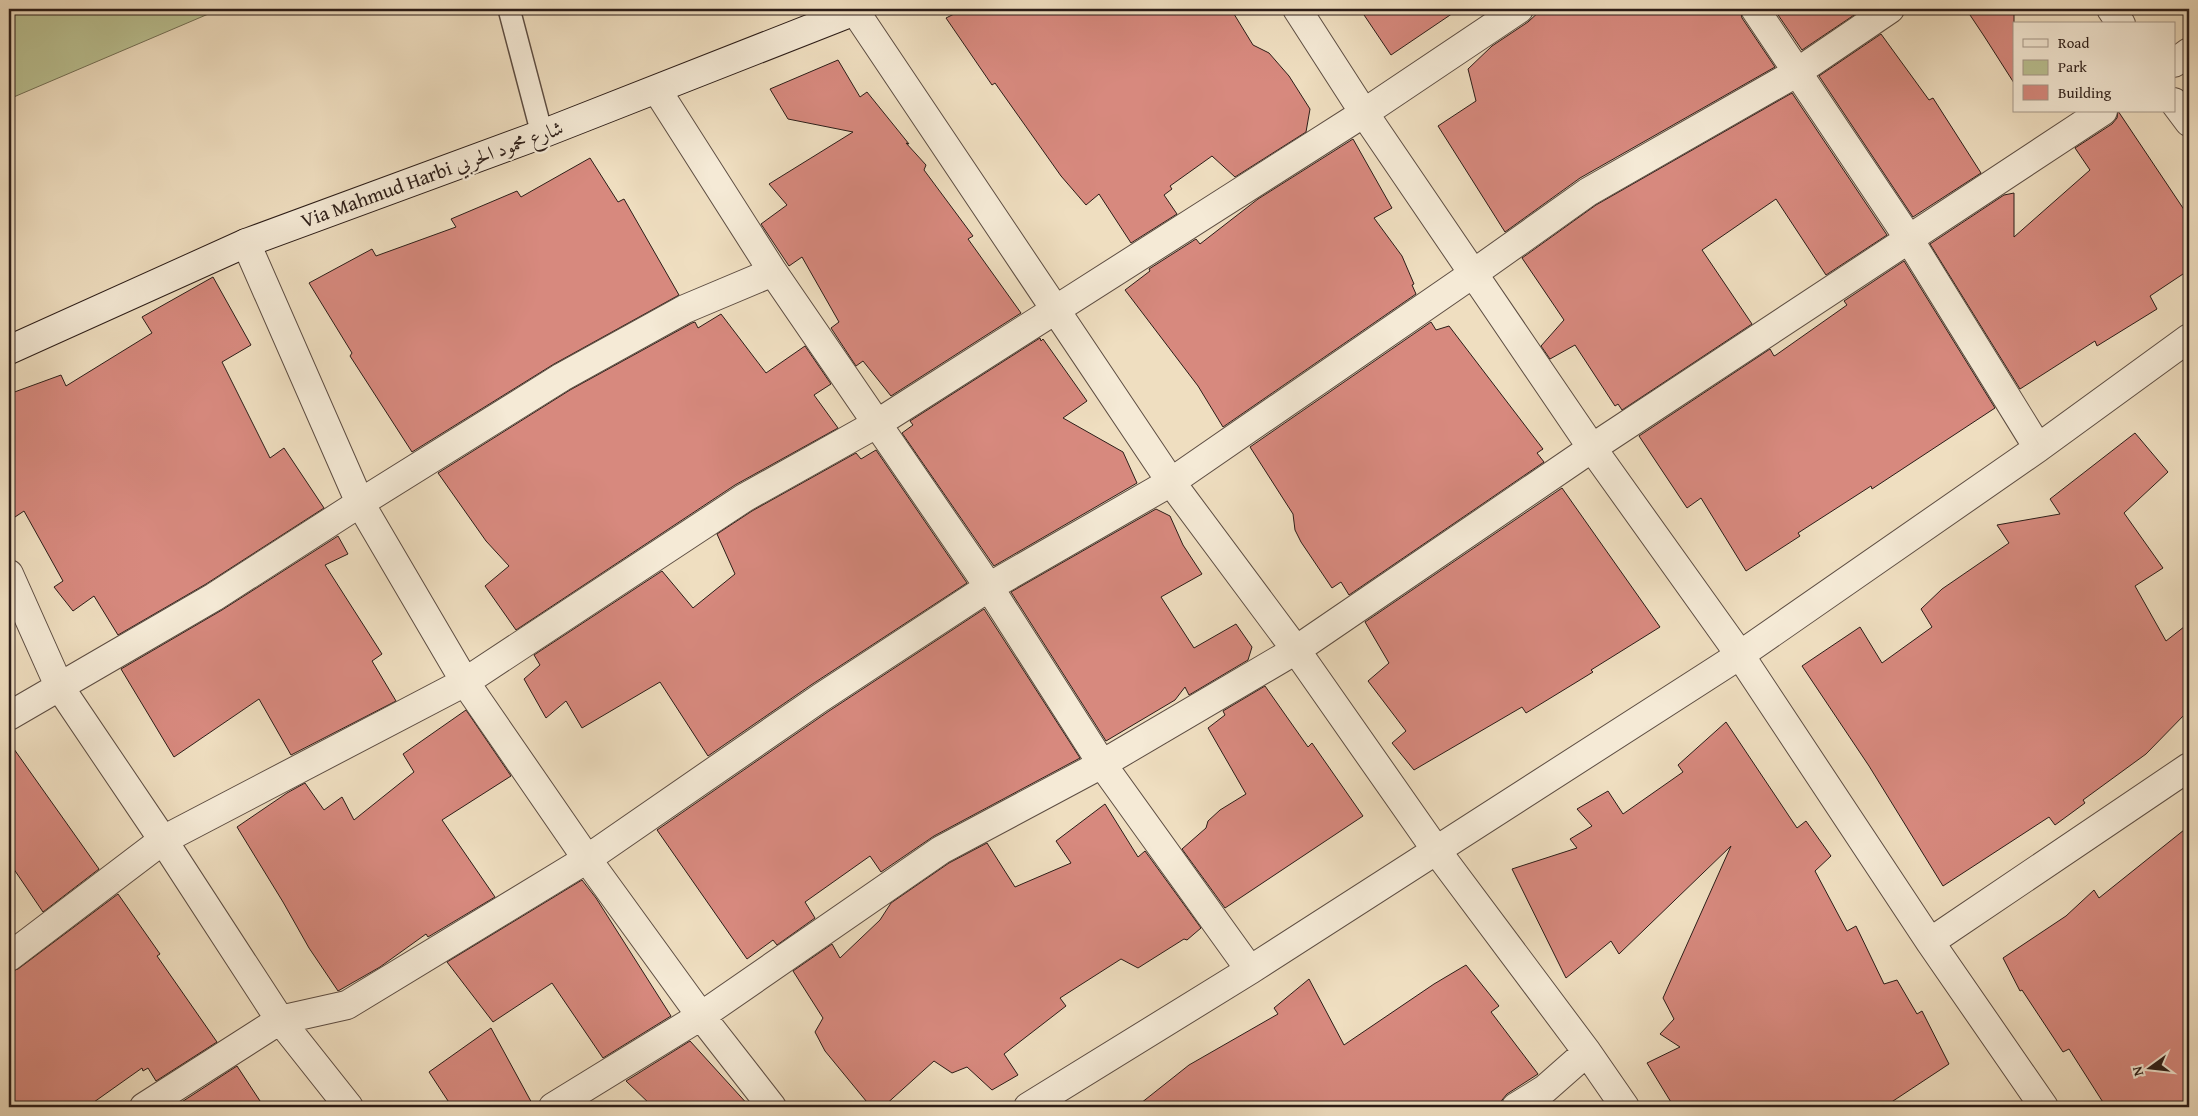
<svg xmlns="http://www.w3.org/2000/svg" width="2198" height="1116" viewBox="0 0 2198 1116" font-family="'Gentium Book Plus',Amiri,serif">
<rect width="100%" height="100%" fill="#efdec0"/>
<filter id="stains"><feTurbulence type="fractalNoise" baseFrequency=".004" numOctaves="4"/><feColorMatrix values="0 0 0 0 .2 0 0 0 0 .09 0 0 0 0 .02 0 0 0 .5 -.17"/></filter>
<radialGradient id="worn" r=".72"><stop offset=".6" stop-color="#630" stop-opacity="0"/><stop offset="1" stop-color="#630" stop-opacity=".3"/></radialGradient>
<path fill="#bac192" stroke="#736f55" d="M9,9H220L9,99Z"/>
<path fill="#d7897e" stroke="#2c1d18" d="M964,9H1224L1234,14L1253,45L1269,53L1289,76L1310,109L1306,132L1235,177L1212,156L1170,186L1172,189L1164,195L1177,214L1131,243L1099,194L1086,205L1061,176L995,83L992,85L946,18Z
M1360,9H1459L1391,55Z
M1542,9H1740L1742,18L1775,67L1580,178L1505,232L1438,126L1476,101L1468,69L1492,46L1528,22Z
M1774,9H1863L1802,50Z
M1966,9H2014V83L1984,36Z
M1881,34L1929,100L1933,98L1981,173L1913,217L1819,76Z
M838,60L860,97L867,92L909,144L906,143L926,165L924,170L973,236L968,239L1021,313L891,396L863,361L856,366L831,328L839,322L802,257L789,266L761,224L787,205L769,184L853,132L788,119L770,89Z
M1792,93L1887,235L1826,275L1776,199L1702,250L1752,324L1622,410L1618,404L1615,406L1575,345L1550,359L1541,346L1564,320L1522,258L1596,205Z
M2118,111L2189,217V270L2150,296L2157,309L2097,346L2095,341L2020,389L1930,244L2004,195L2014,193V237L2090,170L2075,148L2112,124L2117,118Z
M1353,139L1392,208L1374,218L1402,256L1414,284L1412,285L1416,294L1223,427L1198,386L1125,290L1150,271L1149,269L1196,239L1200,244L1258,199Z
M590,158L618,202L624,199L679,295L554,364L412,452L350,356L352,353L309,283L372,249L376,256L456,227L451,219L517,191L521,197Z
M1904,261L1995,408L1872,489L1871,486L1798,533L1800,536L1746,571L1701,498L1687,508L1639,436L1770,349L1774,356L1776,355L1847,305L1844,301Z
M213,277L251,345L222,362L270,458L284,448L324,508L206,584L118,635L94,596L73,611L54,587L63,581L24,511L9,521V394L61,375L66,386L152,333L142,317Z
M721,314L766,373L805,346L831,384L814,395L838,428L735,485L516,630L485,586L509,566L486,541L438,473L570,390L692,323L695,322L698,328Z
M1431,322L1436,330L1449,326L1543,449L1537,453L1544,462L1349,595L1341,582L1332,588L1301,542L1295,530L1293,514L1250,447Z
M1040,338L1041,341L1043,339L1087,401L1063,418L1123,452L1137,483L994,566L902,433L913,425L910,421Z
M2135,433L2168,472L2124,513L2163,568L2135,586L2166,641L2189,623V710L2146,754L2083,800L2085,803L2055,825L2049,817L1943,886L1869,766L1802,666L1860,627L1882,663L1932,627L1921,609L1942,589L2009,543L1997,525L2060,514L2050,499Z
M876,450L967,583L811,685L708,756L660,682L582,728L566,701L546,718L524,679L540,665L534,655L662,571L693,608L735,574L717,534L752,511L856,453L861,459Z
M1562,488L1660,627L1591,670L1593,672L1526,713L1522,707L1414,770L1392,743L1406,731L1368,681L1389,663L1365,622Z
M1156,509L1170,516L1183,545L1202,574L1161,597L1194,648L1236,624L1252,647L1248,660L1189,695L1185,687L1175,700L1106,741L1011,592Z
M338,536L348,554L325,565L382,654L372,661L396,701L291,755L259,699L174,757L121,669L222,610Z
M984,609L1080,758L934,836L881,872L870,856L805,902L815,918L777,945L773,940L747,959L657,830L829,711Z
M1265,686L1308,747L1312,743L1363,816L1225,908L1182,849L1206,828L1208,821L1220,810L1246,794L1208,728L1225,715L1223,711Z
M466,710L511,776L442,820L495,897L428,937L426,934L380,967L338,991L309,948L283,902L237,827L287,793L305,783L324,810L342,797L354,820L414,772L403,754Z
M1726,722L1797,828L1806,821L1831,856L1815,871L1847,931L1856,926L1884,984L1897,980L1917,1014L1922,1011L1949,1064L1884,1107H1674L1647,1063L1680,1047L1660,1034L1674,1019L1663,998L1731,846L1619,954L1611,941L1566,978L1512,869L1577,848L1570,839L1592,826L1577,809L1608,791L1623,814L1683,772L1678,765Z
M9,742L99,869L43,912L9,862Z
M1105,804L1138,857L1145,851L1201,928L1187,940L1184,939L1138,968L1121,959L1060,998L1066,1006L1004,1054L1018,1075L992,1090L967,1067L952,1073L934,1061L883,1107H871L825,1051L815,1032L823,1018L793,971L832,944L840,958L880,920L891,903L949,863L987,843L1015,887L1071,863L1056,841Z
M2189,826V1107H2106L2069,1049L2063,1052L2022,990L2020,991L2003,958L2066,916L2094,890L2099,898Z
M582,880L596,898L671,1016L603,1058L552,983L493,1022L447,962Z
M118,894L160,954L157,956L217,1042L156,1081L148,1068L143,1071L142,1068L87,1107H9V972L18,969Z
M1466,965L1499,1006L1491,1012L1538,1074L1507,1094L1502,1100L1500,1107H1136L1189,1065L1278,1014L1274,1008L1309,979L1344,1045L1434,984Z
M491,1028L534,1107H452L429,1072Z
M690,1041L750,1107H653L626,1081Z
M237,1066L264,1107H174Z"/>
<g fill="none" stroke-linecap="round" stroke-linejoin="round">
<defs>
<path id="lane" d="M509,9L542,134"/>
<path id="street" d="M1297,9L1364,113L1592,448L1740,655L1930,942L2044,1107
M1755,9L1909,239L2038,448
M2111,9L2121,24
M855,11L1171,482L1296,650L1436,850L1587,1052L1625,1107
M2174,63L2189,52
M657,90L773,272L989,587L1102,764L1250,970
M2174,102L2189,122
M246,243L360,503L465,682L587,859L701,1016L772,1107
M9,574L59,686L163,840L280,1020L349,1107
M9,716L214,597L360,503L562,377L685,309L773,272
M1930,942L2189,767
M9,957L163,840L465,682L744,498L878,423L1364,113L1519,9
M144,1107L280,1020L347,1005L587,859L820,698L989,587L1171,482L1474,273L1588,192L1796,73L1890,9
M553,1107L701,1016L941,850L1102,764L1296,650L1592,448L2103,111
M1028,1107L1250,970L1740,655L2038,448L2189,338
M1516,1107L1545,1089L1587,1052"/>
<path id="secondary" d="M9,350L246,243L542,134L860,9"/>
</defs>
<use href="#lane" stroke="#5d4d42" stroke-width="24"/>
<use href="#street" stroke="#5d4d42" stroke-width="30"/>
<use href="#secondary" stroke="#2c1d18" stroke-width="30"/>
<use href="#lane" stroke="#f5ead6" stroke-width="21"/>
<use href="#street" stroke="#f5ead6" stroke-width="28"/>
<use href="#secondary" stroke="#f5ead6" stroke-width="28"/>
</g>
<g text-anchor="middle" stroke-width="4.5" stroke-linejoin="round" paint-order="stroke">
<g font-size="20" fill="#2c1d18" stroke="#f5ead6">
<text transform="translate(432 174) rotate(-20)" y="7">Via Mahmud Harbi شارع محمود الحربي</text>
</g>
</g>
<rect width="2198" height="1116" fill="none" stroke="#efdec0" stroke-width="30"/>
<rect x="10" y="10" width="2178" height="1096" fill="none" stroke="#2c1d18" stroke-width="2.5"/>
<rect x="15" y="15" width="2168" height="1086" fill="none" stroke="#2c1d18"/>
<rect x="2013" y="22" width="162" height="90" fill="#f5ead6" stroke="#a5988a"/>
<rect x="2023" y="39" width="25" height="8" fill="#f5ead6" stroke="#a5988a"/>
<text x="2058" y="48" font-size="15" fill="#2c1d18">Road</text>
<rect x="2023" y="60" width="25" height="15" fill="#bac192" stroke="#a5988a"/>
<text x="2058" y="72" font-size="15" fill="#2c1d18">Park</text>
<rect x="2023" y="85" width="25" height="15" fill="#d7897e" stroke="#a5988a"/>
<text x="2058" y="98" font-size="15" fill="#2c1d18">Building</text>
<g transform="translate(2150 1068) rotate(255)" stroke="#f5ead6" stroke-width="4" paint-order="stroke">
<path d="M0-4L9 19L0 12L-9 19Z" fill="#2c1d18"/>
<text y="-8" font-size="14" font-weight="bold" text-anchor="middle" fill="#2c1d18">N</text>
</g>
<rect width="100%" height="100%" filter="url(#stains)"/>
<rect width="100%" height="100%" fill="url(#worn)"/>
</svg>
